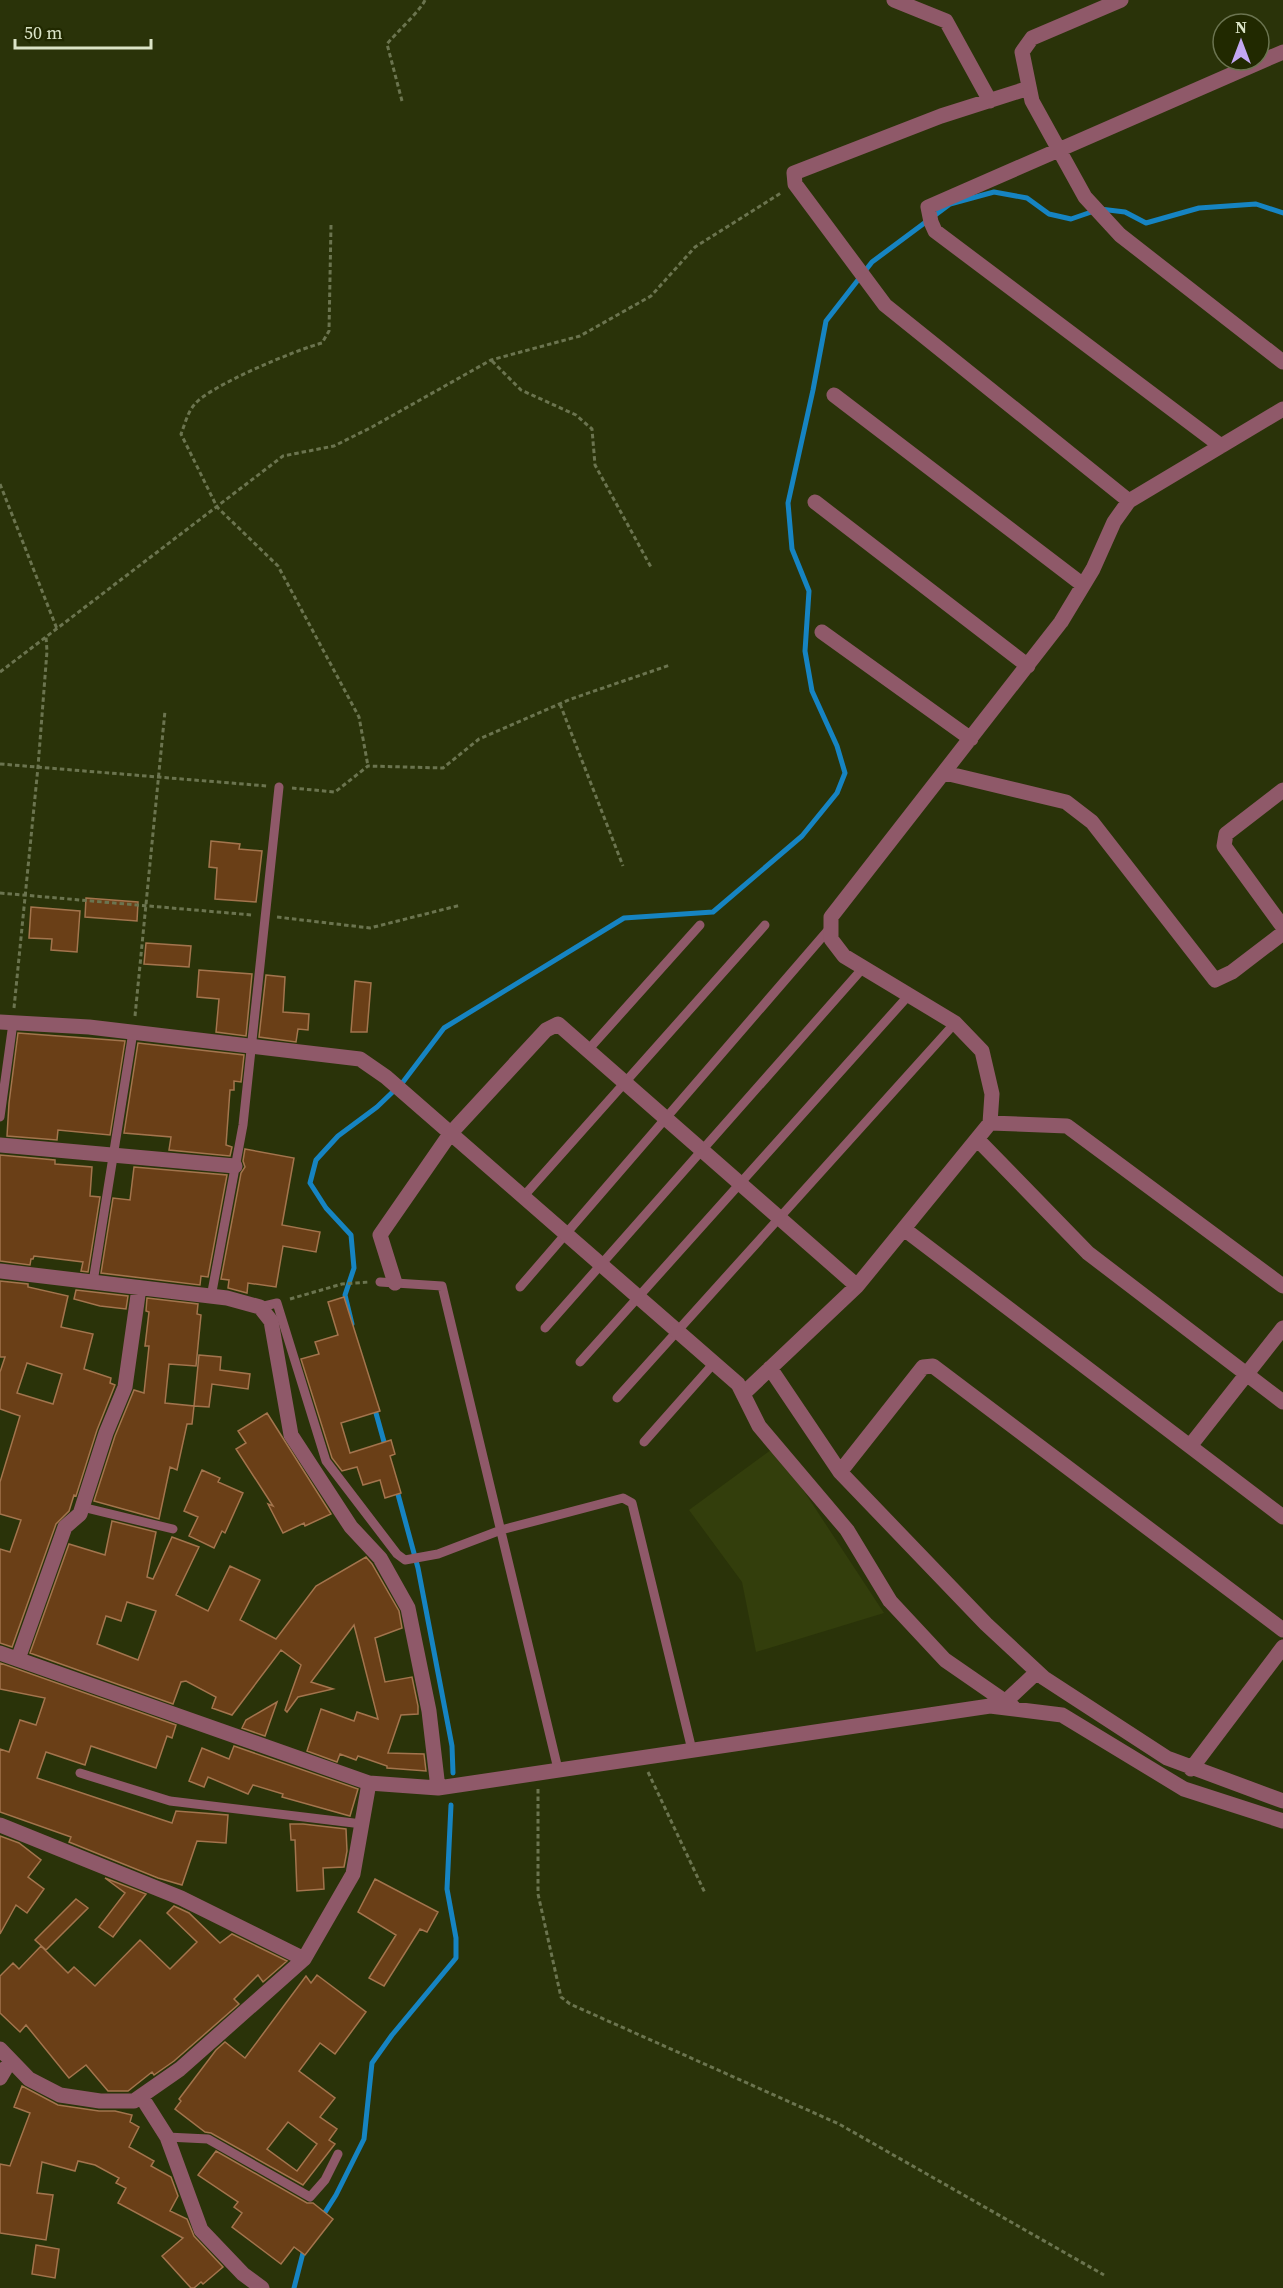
<svg xmlns="http://www.w3.org/2000/svg" width="1283" height="2288" viewBox="0 0 1283 2288" font-family="'Source Serif 4',serif">
<rect width="100%" height="100%" fill="#2a3309"/>
<path fill="#333e0c" d="M775,1447L884,1613L756,1652L742,1582L689,1510Z"/>
<g fill="none" stroke-linecap="round" stroke-linejoin="round">
<path stroke="#1684c2" stroke-width="5" d="M352,1324L345,1295L354,1268L351,1235L326,1208L310,1183L316,1160L338,1136L377,1107L403,1082L444,1028L624,918L713,912L802,836L837,793L845,773L837,746L812,691L805,651L809,591L792,549L788,503L813,390L826,321L872,262L950,204L994,192L1027,198L1049,214L1071,219L1100,209L1125,212L1146,223L1199,208L1256,204L1283,213
M374,1406L386,1449
M396,1487L418,1568L452,1746L453,1773
M322,2217L336,2195L364,2139L372,2063L392,2035L456,1958V1938L447,1889L451,1805
M294,2288L304,2249"/>
</g>
<path fill="#6a3f17" stroke="#a3744d" stroke-width="1.5" fill-rule="evenodd" d="M211,841L240,844L239,849L262,851L256,902L215,899L217,868L209,867Z
M86,898L138,902L137,921L85,917Z
M31,907L80,911L77,952L51,950L52,939L29,938Z
M146,943L191,946L189,967L144,964Z
M199,970L252,974L246,1036L216,1032L219,999L197,997Z
M266,975L285,977L283,1012L309,1014L308,1030L298,1029L296,1042L259,1037Z
M355,981L371,983L367,1032H351Z
M18,1033L125,1041L110,1135L58,1130L57,1140L7,1136L9,1103Z
M138,1043L244,1055L241,1082L234,1081V1090H230L226,1145L232,1147L230,1156L169,1150L171,1137L124,1133Z
M245,1149L294,1158L282,1225L320,1232L316,1252L283,1246L276,1287L248,1283L247,1293L228,1288L229,1280L221,1279L241,1173L245,1167L243,1161Z
M0,1155L55,1160V1164L92,1167L90,1196L100,1197L88,1272L81,1271L83,1262L34,1256L33,1259H31L30,1265L0,1261Z
M134,1167L227,1175L208,1277L201,1276L200,1285L101,1273L113,1198L130,1200Z
M0,1281L28,1284V1287L68,1296L61,1327L93,1334L84,1369L111,1378L110,1383L115,1385L97,1430L76,1496L74,1495L69,1511L56,1524L12,1647L0,1643V1549L10,1552L21,1520L0,1514V1482L20,1416L0,1409V1372L5,1357H0ZM27,1363L62,1374L53,1404L17,1393Z
M76,1290L128,1296L126,1309L100,1306L74,1299Z
M344,1297L380,1411L341,1423L350,1453L391,1440L395,1454L390,1456L401,1493L385,1498L380,1480L363,1485L357,1467L342,1471L332,1458L301,1359L319,1354L315,1342L338,1335L328,1302Z
M147,1298L198,1304L197,1314L201,1315L196,1366L169,1364L165,1403L194,1406L192,1424H187L177,1470L170,1467L159,1519L94,1501L115,1436L134,1390L144,1393L149,1346H145L149,1312L146,1311Z
M199,1355L221,1357L220,1370L250,1374L248,1389L212,1384L209,1407L194,1406Z
M267,1413L331,1514L305,1526L304,1523L283,1533L268,1504L273,1506L236,1449L246,1443L238,1431Z
M202,1470L220,1478L218,1482L243,1493L225,1533L222,1531L214,1548L189,1536L198,1517L184,1511Z
M112,1521L156,1532L147,1577L153,1579L172,1537L199,1547L176,1595L208,1611L230,1566L260,1580L240,1620L276,1639L316,1586L366,1557L372,1564L399,1611L402,1628L375,1638L385,1682L412,1677L418,1706V1714L401,1715L388,1753L424,1754L426,1771L387,1768V1766L358,1756L356,1760L340,1754L337,1762L307,1751L321,1709L354,1721L357,1712L378,1719L354,1625L311,1682L333,1689L298,1697L287,1712L285,1710L301,1665L281,1650L232,1715L212,1708L216,1697L186,1681L181,1682L173,1704L30,1653L69,1544L105,1555ZM127,1602L156,1611L138,1660L97,1644L106,1616L121,1621Z
M0,1663L176,1725L172,1738L167,1736L156,1768L91,1746L85,1765L46,1752L37,1778L172,1823L176,1811L228,1815L226,1843L197,1841L182,1885L158,1878L69,1842L71,1837L0,1812V1749L9,1752L20,1720L36,1725L45,1698L0,1689Z
M277,1702L265,1736L242,1728L246,1720Z
M234,1746L358,1789L350,1816L282,1797L283,1794L253,1785L248,1794L208,1777L204,1787L189,1781L202,1748L229,1759Z
M290,1824H303L346,1829L347,1851L344,1867L323,1868L324,1889L297,1891L295,1840H291Z
M0,1836L19,1843L41,1860L28,1877L44,1889L27,1913L16,1905L0,1934Z
M105,1878L146,1894L113,1937L99,1927L125,1893Z
M375,1879L438,1912L427,1932L420,1929L384,1986L369,1978L396,1935L358,1912Z
M76,1899L88,1908L46,1950L35,1940Z
M174,1906L189,1913L220,1943L232,1934L287,1961L263,1982L258,1975L234,1999L239,2004L174,2061L154,2075L152,2072L128,2091H108L86,2065L69,2078L26,2025L20,2032L0,2013V1976L13,1963L19,1969L41,1946L68,1973L74,1967L95,1986L140,1940L170,1969L197,1942L167,1913Z
M317,1975L366,2012L335,2054L320,2043L299,2071L335,2098L320,2117L337,2129L329,2140L335,2144L303,2185L211,2133L205,2132L175,2109L181,2101L179,2099L216,2050L225,2042L245,2058L306,1976L311,1983ZM288,2122L317,2144L297,2171L267,2149Z
M22,2086L58,2105L99,2111H115L132,2115L130,2122L139,2127L129,2147L154,2161L151,2166L171,2177L178,2196L170,2211L187,2219L194,2236L223,2267L203,2284L201,2282L194,2288H191L162,2256L183,2238L118,2203L126,2188L116,2183L119,2178L95,2165L78,2161L75,2171L42,2162L37,2193L53,2195L46,2240L0,2233V2164L10,2166L30,2113L14,2107Z
M216,2151L307,2203H313L333,2219L305,2255L294,2247L281,2264L232,2227L242,2213L234,2207L238,2202L198,2175Z
M36,2245L59,2249L55,2278L32,2274Z"/>
<g fill="none" stroke-linecap="round" stroke-linejoin="round">
<path stroke="#6b744f" stroke-width="3" stroke-dasharray="4.5 3" stroke-linecap="butt" d="M402,101L387,44C395,34 421,10 425,0
M331,225L329,331L322,343C298,349 209,386 195,404C188,411 185,424 181,434L217,507L278,566L359,717L368,766
M492,361L521,390L576,415L592,429L595,465L652,569
M0,484L57,629
M0,672L283,456L334,446L372,427L491,360L580,336L651,296L695,247L781,193
M560,704L623,866
M0,764L267,786
M292,788L335,792L368,766L443,768L479,739L571,699L670,665
M0,893L252,915
M277,917L370,928L461,905
M14,1008L38,767L47,651L46,637
M135,1016L165,711
M290,1299L342,1284L369,1282
M648,1772L705,1893
M538,1789V1894L561,1997L570,2004L839,2124L1104,2275"/>
<path stroke="#8f5969" stroke-width="9" d="M588,1050L700,925
M0,1117L13,1023
M523,1197L765,925
M93,1282L133,1032
M380,1282L442,1286L558,1769
M520,1287L830,928
M211,1297L243,1125L279,787
M260,1307L277,1303L326,1461L397,1554L405,1560L438,1554L501,1530L623,1498L632,1503L692,1750
M545,1328L863,968
M580,1362L909,995
M617,1398L955,1023
M644,1442L714,1363
M82,1507L173,1529
M80,1773L170,1801L362,1824
M167,2137L208,2139L310,2197L325,2180L338,2154"/>
<path stroke="#8f5969" stroke-width="15" d="M894,0L946,21L990,101
M1121,0L1032,38L1022,52L1032,101L1085,197L1120,235L1283,362
M1029,88L941,116L794,173L795,184L885,305L1129,501
M834,395L1083,585
M1221,446L935,231L931,222L928,207L1283,52
M815,502L1028,666
M822,632L971,739
M945,773L1066,802L1092,822L1215,980L1232,972L1283,933
M1283,790L1226,834L1224,846L1283,927
M0,1022L89,1027L360,1059L386,1077L738,1384L759,1426L847,1530L890,1601L945,1660L1013,1707
M990,1123L1067,1126L1283,1286
M977,1139L1088,1253L1283,1402
M0,1145L235,1166
M904,1229L1283,1517
M0,1271L227,1298L260,1307L271,1321L291,1435L351,1527L380,1558L408,1608L429,1711L438,1788
M395,1283L380,1235L450,1134L546,1030L558,1024L857,1286
M770,1368L840,1472L986,1624L1044,1678L1167,1758L1283,1801
M743,1394L857,1286L990,1123L992,1094L982,1051L955,1023L844,956L831,939V917L1061,622L1093,569L1114,522L1129,501L1283,409
M1190,1446L1283,1328
M840,1472L923,1367L933,1366L1283,1630
M0,1653L369,1783L438,1788L990,1706L1062,1715L1184,1789L1283,1821
M18,1659L65,1527L80,1514L106,1433L125,1387L139,1288
M1005,1702L1037,1672
M1191,1769L1283,1647
M0,1825L181,1898L304,1959
M0,2049L29,2079L60,2095L100,2101H134L180,2069L304,1959L353,1874L369,1783
M0,2078L10,2061
M141,2096L167,2137L201,2230L243,2274L262,2288"/>
</g>
<g transform="translate(1241 42)"><circle r="28" fill="#212900" stroke="#6b7450" stroke-width="1.5"/>
<path d="M0-4.5L10 22L0 15L-10 22Z" fill="#c3a7f2"/>
<text y="-9" font-size="16" font-weight="bold" text-anchor="middle" fill="#dbe4c7">N</text>
</g>
<path d="M15 39v9h136v-9" fill="none" stroke="#dbe4c7" stroke-width="3"/>
<text x="24" y="39" font-size="18" fill="#dbe4c7" stroke="#212900" stroke-width="4.5" paint-order="stroke">50 m</text>
</svg>
